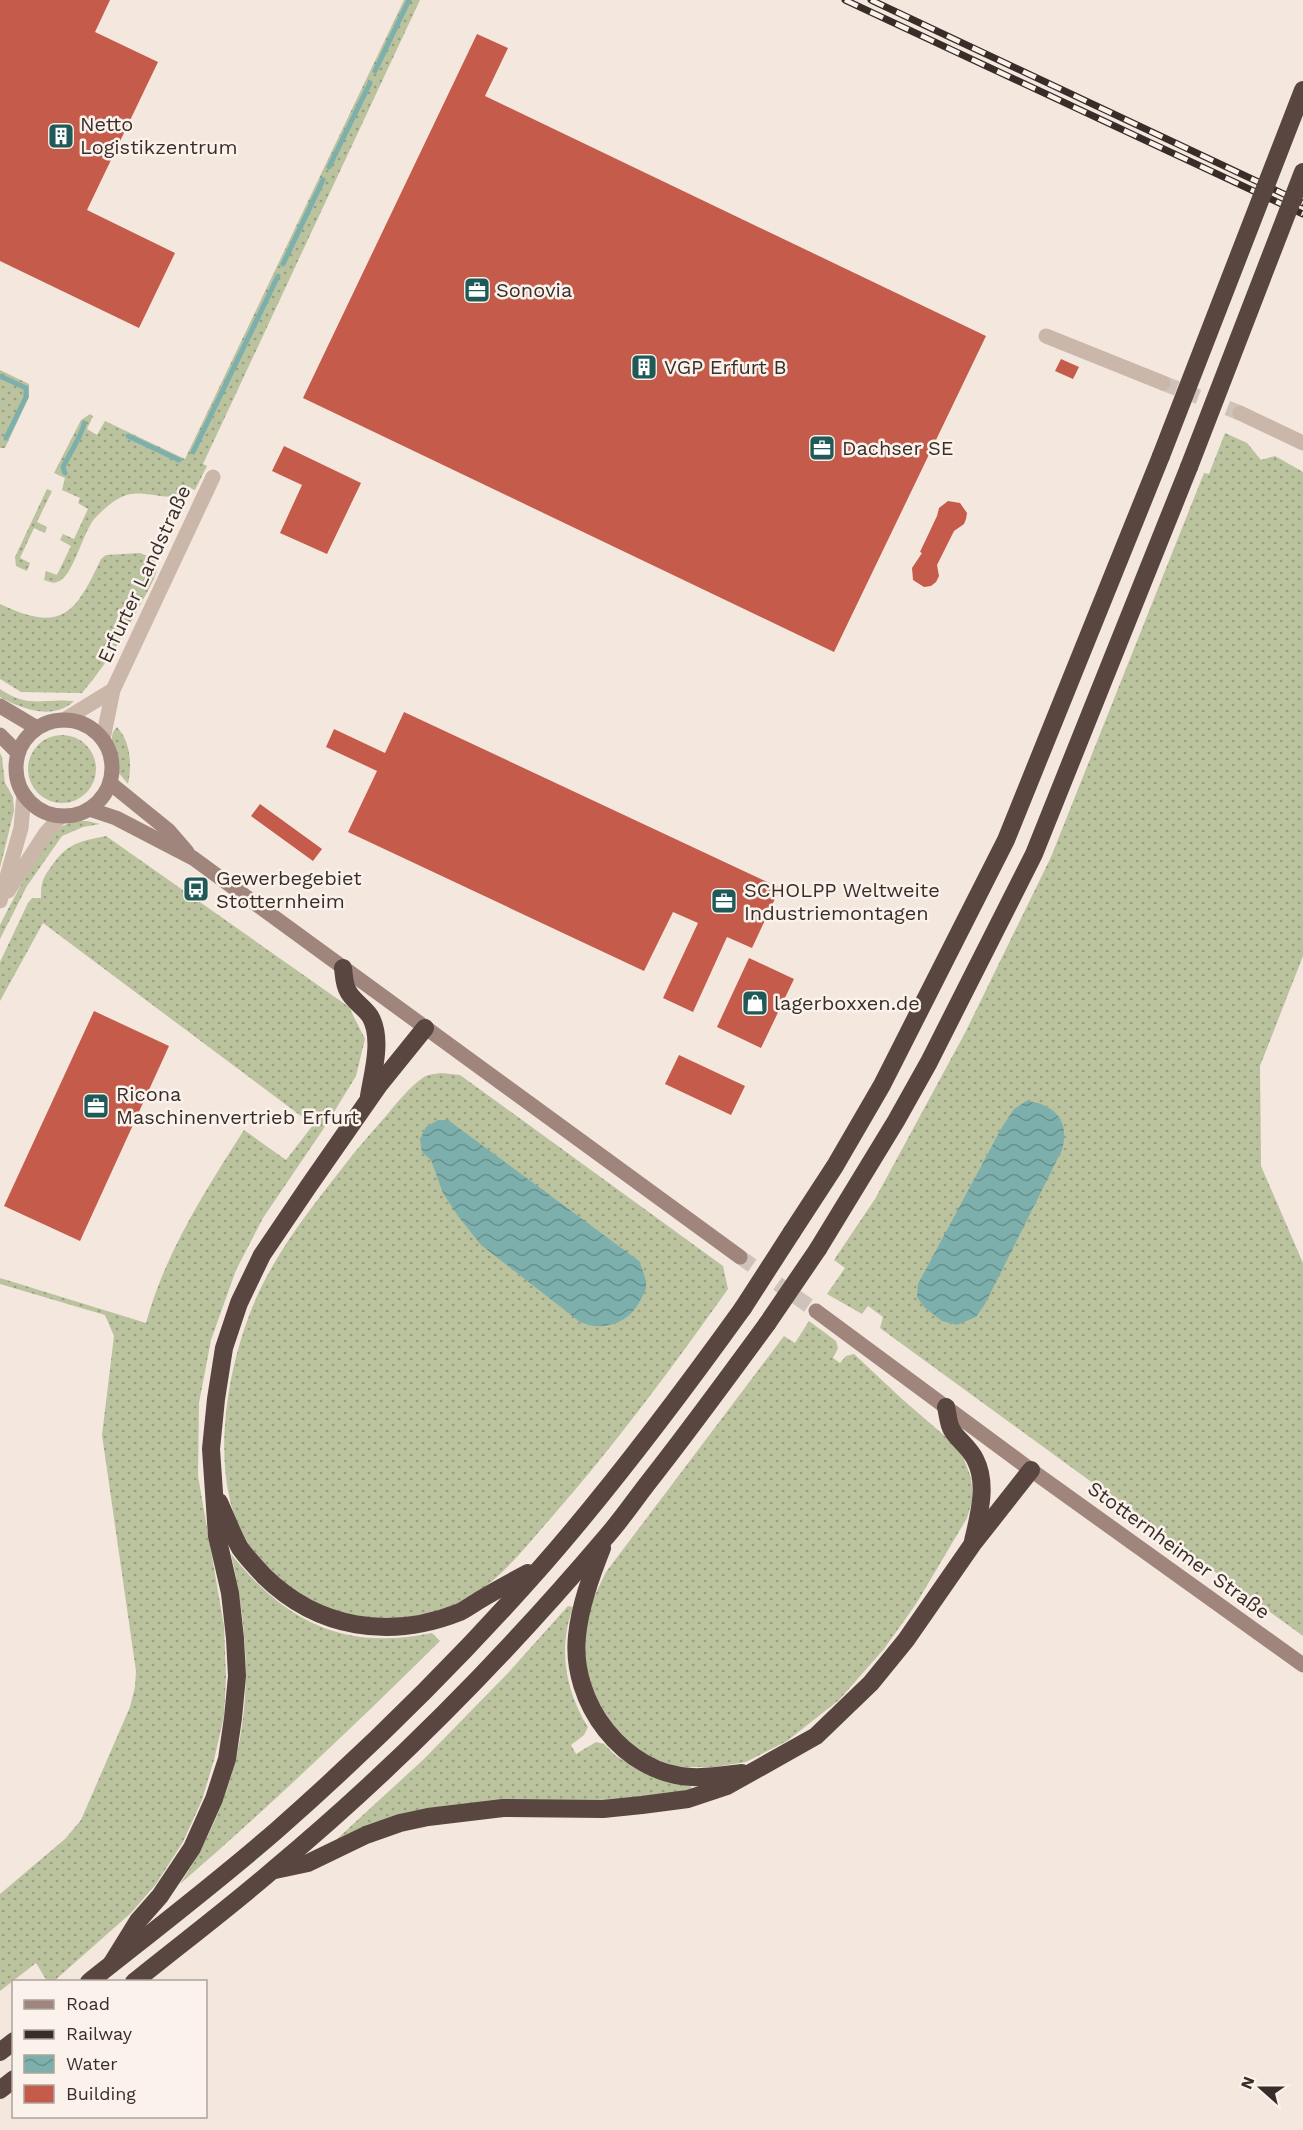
<svg xmlns="http://www.w3.org/2000/svg" width="1303" height="2130" viewBox="0 0 1303 2130" font-family="'Work Sans',sans-serif">
  <defs>
    <pattern id="grass-dots" width="8" height="8" patternUnits="userSpaceOnUse" patternTransform="scale(1.5)"><rect width="8" height="8" fill="#bac29e"/><path d="M2 2h.1M6 6h.1" fill="none" stroke="#989e81" stroke-width="1.8" stroke-linecap="round"/></pattern>
    <pattern id="water-waves" width="16" height="10" patternUnits="userSpaceOnUse" patternTransform="scale(1.5)"><rect width="16" height="10" fill="#7db0ad"/><path d="M0 5q4-4 8 0t8 0" fill="none" stroke="#67908d"/></pattern>
  </defs>
  <rect width="100%" height="100%" fill="#f3e7de"/>
  <g fill="url(#grass-dots)">
    <path d="M404 0H420L203 464 207 466 195 490 190 488C170 505 154 491 132 494 119 495 106 507 97 516 83 528 74 578 57 582 52 584 48 581 44 580L46 571 57 575 71 546 60 540 63 534 74 539 88 509 78 503 80 498 62 490 65 478 54 473 81 420 90 414 93 416 87 429 97 435 105 421 185 459Z"/>
    <path d="M0 370 29 384V397L5 448H0Z"/>
    <path d="M1225 433 1247 443 1261 460 1275 456 1303 472V956L1260 1066 1261 1166 1303 1263V1636L880 1328 883 1317 868 1306 862 1314 827 1294 845 1268 834 1260 875 1199 965 1033 1051 857 1204 473 1209 474Z"/>
    <path d="M47 489 52 491 37 522 47 527 45 533 34 528 20 558 30 563 27 571 16 566 15 557Z"/>
    <path d="M140 553 155 559 157 569 154 579C133 619 112 658 82 693L21 692 0 679V604C61 633 75 615 101 559L106 555Z"/>
    <path d="M0 689C29 709 42 698 74 701 53 721 22 709 0 697Z"/>
    <path d="M117 727C131 742 132 765 128 784L117 771 115 753 111 743 113 732Z"/>
    <circle cx="62" cy="769" r="34"/>
    <path d="M0 753 2 757 5 783 13 797 14 811 0 868Z"/>
    <path d="M87 821 100 824 83 827 62 836 27 886 0 939V925L4 917C17 893 40 846 60 828 67 822 77 821 87 821Z"/>
    <path d="M106 836 349 1007 365 1039 356 1076 326 1125 263 1218 236 1270 211 1340 199 1403 198 1476 224 1626 226 1676 224 1716 214 1760 202 1800 183 1842 156 1884 131 1913 54 1981H47L36 1963 0 1991V1894L65 1839 81 1820 130 1707 135 1687 136 1671 102 1435 114 1336 105 1315 0 1284V1278L146 1323C165 1253 205 1191 244 1130L286 1160 313 1125 43 923 0 1001V962L28 903 32 898H41C41 881 43 878 53 864 68 843 81 841 106 836Z"/>
    <path d="M441 1073 460 1075 723 1266 728 1289C672 1368 614 1446 550 1519 523 1550 495 1587 457 1604 410 1624 356 1624 311 1600 277 1583 248 1552 235 1517 210 1447 232 1340 267 1276 289 1235 318 1199 347 1162 359 1146 373 1131 386 1116 397 1103 409 1087 424 1077 429 1074 435 1074 441 1073Z"/>
    <path d="M809 1321 836 1341 838 1348 833 1358 840 1363 846 1356 854 1354 902 1399 954 1444 964 1459 971 1478 973 1498 967 1518 916 1604 884 1649 839 1700 787 1741 746 1762 715 1767H678L647 1756 620 1737 588 1685 584 1651 585 1632 592 1601 606 1572 784 1336 795 1343Z"/>
    <path d="M231 1554C286 1622 344 1651 432 1633L440 1641C356 1724 270 1806 180 1884 250 1778 259 1675 231 1554Z"/>
    <path d="M568 1606 573 1607C558 1649 565 1690 588 1727L584 1735 571 1745 576 1754 596 1742 604 1744 616 1756 644 1772 691 1786 692 1792 615 1805 484 1803 339 1840 338 1838 424 1759 508 1673Z"/>
  </g>
  <g fill="url(#water-waves)">
    <path d="M1026 1101C1055 1104 1070 1121 1062 1150L985 1304 976 1317 957 1325 942 1321 924 1307 917 1297 918 1284 1001 1129 1014 1109Z"/>
    <path d="M438 1120H448L639 1261C642 1269 647 1279 646 1288 645 1292 642 1297 640 1301 628 1324 603 1332 580 1322L481 1245 458 1216 443 1193 431 1160 422 1152 420 1139 426 1127Z"/>
  </g>
  <g fill="none" stroke-linecap="round" stroke-linejoin="round">
    <g stroke="#7db0ad" stroke-width="5">
      <path d="M375 71 409 0"/>
      <path d="M329 167 370 83"/>
      <path d="M283 264 323 180"/>
      <path d="M0 376 26 388V397L6 438"/>
      <path d="M128 436 179 460"/>
      <path d="M193 452 278 276"/>
      <path d="M65 473 63 467C68 457 84 431 84 423"/>
    </g>
  </g>
  <g fill="#c55b4a">
    <path d="M0 0H110L95 32 158 62 87 210 175 253 139 328 0 261Z"/>
    <path d="M477 34 508 48 485 96 986 336 834 652 303 398Z"/>
    <path d="M1061 359 1079 367 1073 379 1055 371Z"/>
    <path d="M284 446 361 483 327 554 280 533 302 485 272 471Z"/>
    <path d="M948 501 960 503 967 513 966 519 964 524 954 531 937 565 939 576 936 582 931 586 924 587 913 580 912 568 922 553 920 552 937 516 939 508Z"/>
    <path d="M404 712 780 888 752 948 727 937 693 1012 663 998 698 923 673 912 644 971 348 832 377 771 326 747 334 729 385 753Z"/>
    <path d="M260 804 322 849 313 861 251 816Z"/>
    <path d="M749 958 794 979 761 1048 717 1027Z"/>
    <path d="M94 1011 169 1046 80 1241 4 1206Z"/>
    <path d="M679 1055 745 1086 731 1115 665 1084Z"/>
  </g>
  <g fill="none" stroke-linecap="round" stroke-linejoin="round">
    <path stroke="#cec2ba" stroke-width="15" stroke-dasharray="15 8" stroke-linecap="butt" d="M1163 383 1240 413"/>
    <path stroke="#cec2ba" stroke-width="15" stroke-dasharray="15 8" stroke-linecap="butt" d="M740 1257 816 1311"/>
    <g stroke="#cbb6aa" stroke-width="15">
      <path d="M1046 336 1163 383"/>
      <path d="M1240 413 1303 443"/>
      <path d="M64 720 113 690"/>
      <path d="M103 739 113 690 213 477"/>
      <path d="M8 891 45 834 61 816"/>
      <path d="M0 901 21 828 24 794"/>
    </g>
    <g stroke="#9f857b" stroke-width="15">
      <path d="M0 706 37 728"/>
      <circle cx="64" cy="768" r="48"/>
      <path d="M0 735 18 753"/>
      <path d="M110 783 168 830 187 852"/>
      <path d="M89 809 116 818 193 858 740 1257"/>
      <path d="M816 1311 1031 1470 1303 1665"/>
    </g>
    <g stroke="#594641" stroke-width="18">
      <path d="M343 968C344 975 344 985 348 991 352 1000 364 1007 370 1016 383 1038 373 1072 369 1096"/>
      <path d="M792 1232 835 1166 882 1085 1006 840 1161 456"/>
      <path d="M818 1249 896 1121 929 1062 1034 854 1189 467"/>
      <path d="M946 1407C948 1414 948 1424 952 1430 956 1438 969 1447 975 1459 988 1484 979 1515 973 1541"/>
      <path d="M219 1502C226 1517 232 1534 240 1548 247 1558 256 1567 264 1576 318 1629 390 1640 460 1612 468 1608 476 1602 483 1598 498 1589 513 1581 528 1573"/>
      <path d="M602 1548C591 1576 580 1606 577 1636 570 1702 623 1774 692 1777 708 1778 726 1775 742 1773"/>
      <path d="M275 1870 308 1863 366 1835 400 1823 428 1817 503 1808 603 1809 642 1805 688 1799 727 1786 816 1736 871 1683 906 1640 972 1545 1031 1470"/>
      <path d="M112 1963 138 1921 160 1896 192 1848 214 1799 227 1759 233 1718 237 1676 235 1638 230 1593 217 1536 211 1449 216 1399 224 1348 239 1303 262 1255 308 1187 379 1085 425 1028"/>
      <path d="M89 1982C152 1932 216 1883 277 1830 370 1748 460 1659 542 1566 614 1484 679 1397 743 1308"/>
      <path d="M134 1982C181 1944 229 1908 274 1869 394 1769 505 1656 606 1537 622 1519 636 1498 651 1479 691 1428 729 1376 767 1324"/>
      <path d="M0 2052 14 2041"/>
      <path d="M0 2090 14 2079"/>
    </g>
    <defs>
      <g id="rail">
        <path d="M845 0 1303 214"/>
        <path d="M871 0 1303 203"/>
      </g>
    </defs>
    <use href="#rail" stroke="#392d2a" stroke-width="7"/>
    <use href="#rail" stroke="#faf2eb" stroke-width="4.5" stroke-dasharray="14" stroke-linecap="butt"/>
    <g stroke="#594641" stroke-width="18">
      <path d="M1161 456 1303 90"/>
      <path d="M1189 467 1303 172"/>
      <path d="M743 1308 792 1232"/>
      <path d="M767 1324 818 1249"/>
    </g>
  </g>
  <defs>
    <symbol id="building-square" viewBox="-11 -11 22 22"><rect x="-9" y="-9" width="18" height="18" rx="4" fill="#1f5a58" stroke="#faf2eb"/><path d="M-4-6H4V6H1V3H-1V6H-4ZM-2.5-4.3h1.7v1.8h-1.7ZM.8-4.3h1.7v1.8H.8ZM-2.5-1h1.7V.8h-1.7ZM.8-1h1.7V.8H.8Z" fill="#fff"/></symbol>
    <symbol id="office-square" viewBox="-11 -11 22 22"><rect x="-9" y="-9" width="18" height="18" rx="4" fill="#1f5a58" stroke="#faf2eb"/><path d="M-6-3h4V-5.5h4V-3h4V5H-6ZM-1-4.5V-3h2v-1.5ZM-6 0V1H6V0Z" fill="#fff"/></symbol>
    <symbol id="bus-square" viewBox="-11 -11 22 22"><rect x="-9" y="-9" width="18" height="18" rx="4" fill="#1f5a58" stroke="#faf2eb"/><path d="M-5-6H5V4H4V6H2V4H-2V6H-4V4H-5ZM-3.5-4V0h7V-4ZM-3.5 1.2v1.5H-2V1.2ZM2 1.2v1.5H3.5V1.2Z" fill="#fff"/></symbol>
    <symbol id="shop-square" viewBox="-11 -11 22 22"><rect x="-9" y="-9" width="18" height="18" rx="4" fill="#1f5a58" stroke="#faf2eb"/><path d="M-5-2.5h2.3a2.7 3.5 0 0 1 5.4 0H5L5.5 6h-11ZM-1.5-2.5h3a1.5 2.3 0 0 0-3 0Z" fill="#fff"/></symbol>
  </defs>
  <g fill-rule="evenodd">
    <use href="#building-square" x="46" y="121" width="30" height="30"/>
    <use href="#office-square" x="462" y="275" width="30" height="30"/>
    <use href="#building-square" x="629" y="352" width="30" height="30"/>
    <use href="#office-square" x="807" y="433" width="30" height="30"/>
    <use href="#bus-square" x="181" y="874" width="30" height="30"/>
    <use href="#office-square" x="709" y="886" width="30" height="30"/>
    <use href="#shop-square" x="740" y="988" width="30" height="30"/>
    <use href="#office-square" x="81" y="1091" width="30" height="30"/>
  </g>
  <g text-anchor="middle" dominant-baseline="central" stroke-width="5" stroke-linejoin="round" paint-order="stroke">
    <g font-size="20" fill="#392d2a" stroke="#faf2eb" text-anchor="start">
      <text x="80" y="124">Netto<tspan x="80" dy="23">Logistikzentrum</tspan></text>
      <text x="496" y="290">Sonovia</text>
      <text x="664" y="367">VGP Erfurt B</text>
      <text x="842" y="448">Dachser SE</text>
      <text x="216" y="878">Gewerbegebiet<tspan x="216" dy="23">Stotternheim</tspan></text>
      <text x="744" y="890">SCHOLPP Weltweite<tspan x="744" dy="23">Industriemontagen</tspan></text>
      <text x="774" y="1003">lagerboxxen.de</text>
      <text x="116" y="1094">Ricona<tspan x="116" dy="23">Maschinenvertrieb Erfurt</tspan></text>
    </g>
    <g font-size="20" fill="#392d2a" stroke="#faf2eb">
      <text transform="translate(144 574) rotate(-65)">Erfurter Landstraße</text>
      <text transform="translate(1179 1550) rotate(36)">Stotternheimer Straße</text>
    </g>
  </g>
  <rect x="12" y="1980" width="195" height="138" fill="#faf2eb" stroke="#ada39e" stroke-width="1.5"/>
  <rect x="24" y="2000" width="30" height="9" fill="#9f857b" stroke="#ada39e" stroke-width="1.5"/>
  <text x="66" y="2010" font-size="18" fill="#392d2a">Road</text>
  <rect x="24" y="2030" width="30" height="9" fill="#392d2a" stroke="#ada39e" stroke-width="1.5"/>
  <text x="66" y="2040" font-size="18" fill="#392d2a">Railway</text>
  <rect x="24" y="2055" width="30" height="18" fill="url(#water-waves)" stroke="#ada39e" stroke-width="1.5"/>
  <text x="66" y="2070" font-size="18" fill="#392d2a">Water</text>
  <rect x="24" y="2085" width="30" height="18" fill="#c55b4a" stroke="#ada39e" stroke-width="1.5"/>
  <text x="66" y="2100" font-size="18" fill="#392d2a">Building</text>
  <g transform="translate(1261 2088) rotate(291)" stroke="#faf2eb" stroke-width="4.5" paint-order="stroke">
  <path d="M0-4.5L10 22L0 15L-10 22Z" fill="#392d2a"/>
  <text y="-9" font-size="16" font-weight="bold" text-anchor="middle" fill="#392d2a">N</text>
  </g>
</svg>
